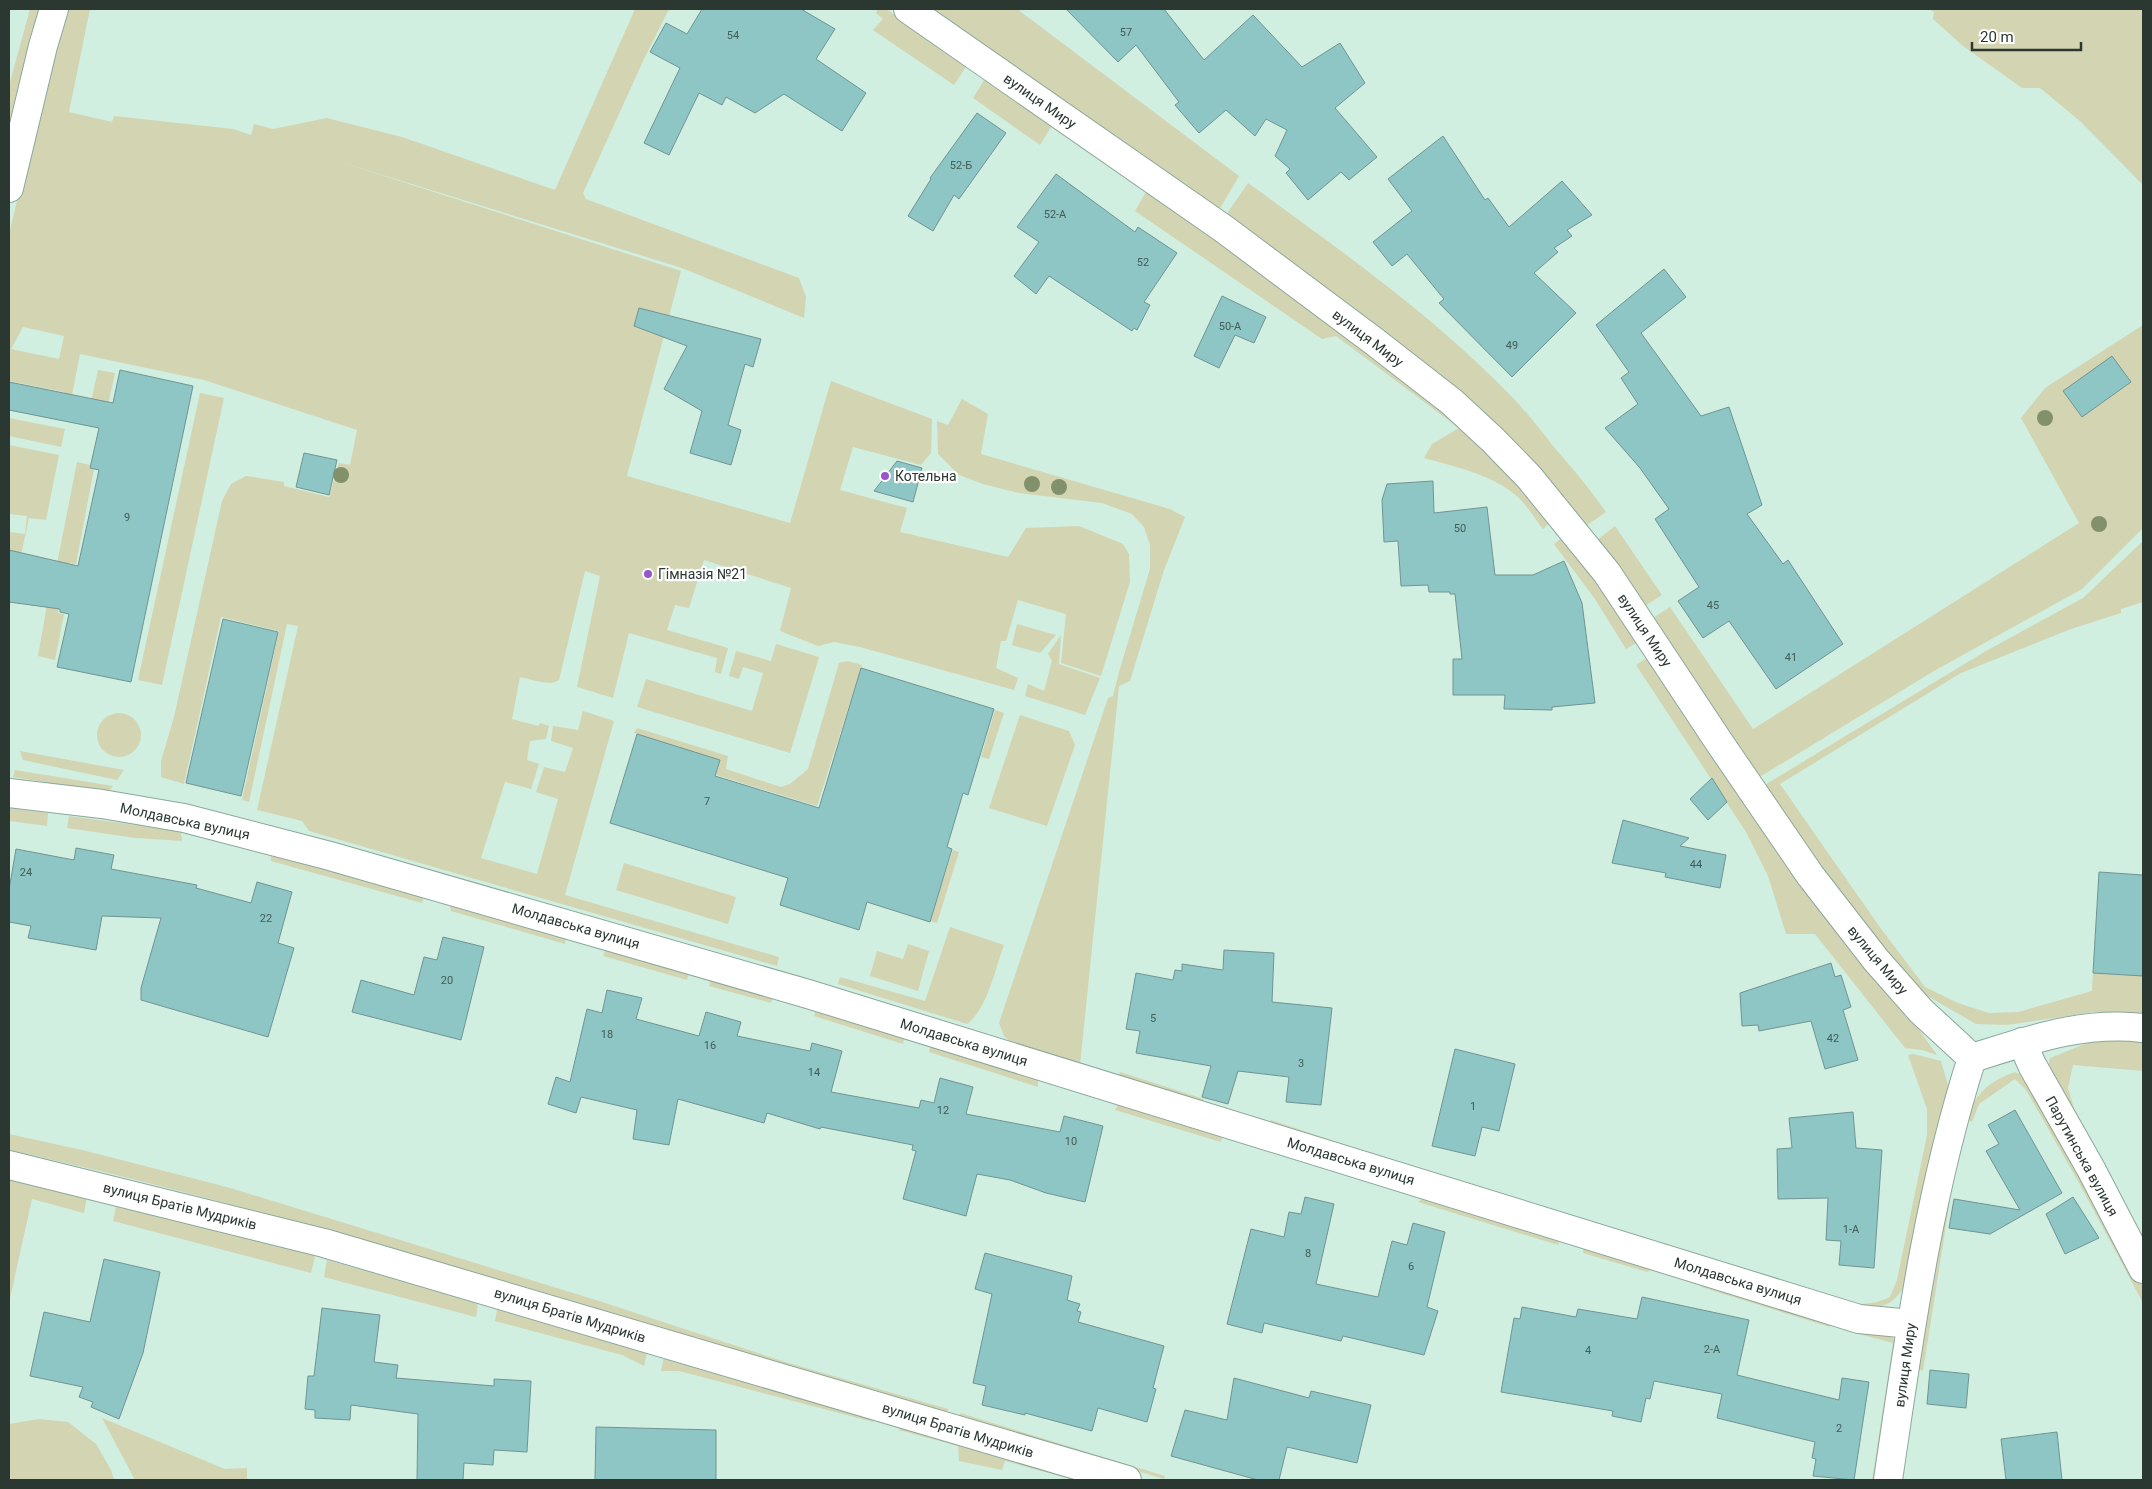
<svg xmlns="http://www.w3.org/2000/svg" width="2152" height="1489" viewBox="0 0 2152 1489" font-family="Roboto,sans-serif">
  <rect width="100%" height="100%" fill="#d0efe0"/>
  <g fill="#d3d4b2" fill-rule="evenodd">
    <path d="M30 9H43L9 143V86Z"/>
    <path d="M66 9H90L69 112 112 122 114 116 233 129 251 135 254 124 273 129 327 118 402 137 555 190 635 9H669L644 59 583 193 586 199 799 278 806 297 804 318 682 268 334 160 681 271 627 476 790 523 831 381 932 419 931 453 921 465 853 447 840 490 907 508 900 532 1008 557 1026 528 1079 526 1123 544 1129 554 1130 582 1101 676 1061 663 1066 614 1018 600 1006 641H1001L996 668 1018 678 1014 690 860 647 834 642 818 646 780 631 791 588 704 560 689 608 675 605 667 630 728 648 721 674 715 672 717 658 629 633 613 698 577 687 600 576 585 571 559 680C549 687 532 679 520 677L512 719 538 726 540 723 549 726 546 739 530 741 527 760 539 764 531 789 505 782 481 858 537 874 558 799 536 792 544 767 565 772 573 748 551 741 553 726 578 730 583 711 614 721 565 895 779 957 777 966 309 831 302 821 257 810 298 626 287 624 249 802 242 800 279 631 221 617 184 784 161 777V761L174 717 222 501 231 484 246 476 284 482V486L329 497 339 463 350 465 357 430 204 380 80 354 67 420 59 418 64 392 9 381V234L40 105ZM23 327 64 336 59 359 11 349Z"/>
    <path d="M878 9H886L967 65 954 85 873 30 883 19 876 13Z"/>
    <path d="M929 9H1017L1239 176 1219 210Z"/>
    <path d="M1929 9H2143V185L2080 121 2040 88H2022L1963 46 1933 19 1934 12Z"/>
    <path d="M986 77 1053 124 1040 145 973 98Z"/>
    <path d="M1248 183C1338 248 1439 320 1515 400 1529 415 1541 431 1554 447 1572 468 1590 489 1606 512L1586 526 1533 461 1490 419 1226 215Z"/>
    <path d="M1147 190 1346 335 1452 418 1483 445 1551 522 1543 529C1535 519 1528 507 1519 498 1494 475 1456 467 1424 458L1432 444 1459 428 1336 336 1322 339 1135 211Z"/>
    <path d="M2143 325V528L2082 589 1934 671 1758 778 1653 618 1670 607 1753 729 2079 523 2021 418 2045 388Z"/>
    <path d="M98 370 115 373 105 419 87 420Z"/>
    <path d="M200 393 224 398 162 685 138 680Z"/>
    <path d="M962 399 988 414 981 454 1170 509 1185 517 1164 570 1130 681 1119 686 1080 1065 1013 1044 1004 1036 999 1023 1108 698 1113 696 1119 672 1150 569V545L1144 527 1132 514 1102 503 1019 493 983 484 959 475 938 454 937 421 948 425Z"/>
    <path d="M9 418 65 429 61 447 9 436Z"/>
    <path d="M9 445 59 455 46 520 29 518 9 611 13 582H9V532L25 534 27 516 9 514Z"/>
    <path d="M77 462 90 465 89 468 94 469 76 564 69 563V567L57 564Z"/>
    <path d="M1615 526 1662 595 1645 606 1597 540Z"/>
    <path d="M1563 537 1605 589 1638 642 1626 649 1595 599 1554 544Z"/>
    <path d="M2143 541V602L2121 609V613L2071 629 1961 673 1780 784 1879 926 1925 987 1958 1003 1989 1013 2018 1012 2092 991 2093 973 2143 976V1015L2094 1012 2007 1025 1976 1024 1917 990 1867 928 1763 786 1986 651 2083 598Z"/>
    <path d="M47 605 59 608 58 613 64 614 55 660 38 656Z"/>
    <path d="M1017 624 1056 635 1040 653 1012 645Z"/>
    <path d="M1061 635 1059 664 1100 678 1085 715 1025 696 1028 684 1044 691 1052 661 1048 654Z"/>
    <path d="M776 644 819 657 790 753 637 707 646 679 752 711 763 673 743 667 739 679 729 676 736 651 771 661Z"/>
    <path d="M1648 657 1908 1014 1937 1055 1922 1050 1905 1048 1815 934H1786L1768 876 1746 832 1636 665Z"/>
    <path d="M848 661 862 665 817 806 716 775 720 760 634 733 637 728 728 756 726 769 781 787 790 784 808 769 839 663Z"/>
    <path d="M995 710 1004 713 989 759 981 757Z"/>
    <circle cx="119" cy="735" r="22"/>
    <path d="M1020 715 1069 731 1075 745 1047 826 989 808Z"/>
    <path d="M20 751 124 770 117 780 23 760Z"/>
    <path d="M15 770 113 786 108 792 13 777Z"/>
    <path d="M9 808 48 813 47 826 9 821Z"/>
    <path d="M69 816 181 831 182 841 136 838 67 828Z"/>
    <path d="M953 850 959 852 937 923 930 921Z"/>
    <path d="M270 852 424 896 422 903 271 861Z"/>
    <path d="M624 863 736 897 728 924 616 890Z"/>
    <path d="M450 904 567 937 565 944 451 911Z"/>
    <path d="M950 927 1004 945C995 969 988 1008 967 1024L838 984 840 977 925 1001Z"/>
    <path d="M908 944 929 951 918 991 870 976 877 951 903 959Z"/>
    <path d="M606 948 689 972 687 980 603 956Z"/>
    <path d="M711 978 773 996 771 1003 709 986Z"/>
    <path d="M816 1009 905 1036 903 1044 814 1016Z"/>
    <path d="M2102 1037 2143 1040V1071L2073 1065 2068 1088 2074 1108 2143 1237V1250L2048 1068 2050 1058Z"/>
    <path d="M931 1044 1038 1077V1087L929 1052Z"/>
    <path d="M1913 1054 1941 1061 1948 1085 1945 1106 1908 1278C1889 1323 1858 1305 1822 1295 1849 1301 1863 1310 1890 1297L1897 1280 1927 1135V1109L1908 1055Z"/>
    <path d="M1120 1072 1204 1099 1202 1104 1118 1077Z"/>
    <path d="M2015 1072 2028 1078 2143 1287V1303L2079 1183 2026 1090 2015 1079 1979 1104 1972 1122 1965 1118C1977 1093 1989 1081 2015 1072Z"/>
    <path d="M1119 1103 1223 1135 1221 1142 1115 1110Z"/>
    <path d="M1271 1120 1334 1141 1799 1287 1269 1125Z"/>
    <path d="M9 1134 82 1150 227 1187 596 1300 785 1362 948 1409 947 1414C756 1356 566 1298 374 1244 253 1210 132 1177 9 1150Z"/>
    <path d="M1962 1143 1952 1187 1923 1371 1916 1368 1956 1144Z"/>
    <path d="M9 1177 87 1196 84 1213 32 1199 9 1303Z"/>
    <path d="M1424 1198 1561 1238 1558 1245 1418 1202Z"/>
    <path d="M117 1203 315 1256 311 1273 113 1221Z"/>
    <path d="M1584 1245 1657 1266 1647 1272 1583 1253Z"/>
    <path d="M327 1260 478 1303 476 1317 324 1277Z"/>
    <path d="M1703 1281 1831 1323 1830 1327 1701 1287Z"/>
    <path d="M497 1309 647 1352 644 1366 622 1355 495 1321Z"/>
    <path d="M1845 1326 1886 1334 1899 1342 1879 1480H1872L1893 1343 1843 1330Z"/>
    <path d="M664 1357 874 1417 873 1422 679 1371H661Z"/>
    <path d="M960 1413 1165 1476 1164 1479 959 1417Z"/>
    <path d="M102 1418 225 1469 247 1468V1480H135Z"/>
    <path d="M39 1419 68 1422 96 1444 111 1470 114 1480H9V1424Z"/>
    <path d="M900 1424 1096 1480H1074L1005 1461 1002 1470 959 1461 958 1446 899 1430Z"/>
  </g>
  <g fill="#8dc6c5" stroke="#719493">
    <path d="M702 9H801L835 29 816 59 866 93 842 131 784 94 755 113 726 97 722 105 699 93 669 155 644 143 680 68 650 52 666 23 687 34Z"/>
    <path d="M1066 9H1164L1204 60 1253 15 1302 67 1340 43 1365 83 1335 108 1377 157 1349 180 1341 172 1308 200 1286 173 1290 169 1275 156 1287 130 1266 119 1255 136 1226 110 1199 133 1175 105 1179 102 1136 45 1118 62Z"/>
    <path d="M977 113 1006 133 959 199 954 195 933 231 908 216 931 179 930 178Z"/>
    <path d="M1443 136 1485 200 1488 198 1509 227 1562 181 1592 215 1567 230 1572 236 1554 248 1558 252 1534 273 1576 313 1512 377 1439 303 1444 299 1407 254 1392 266 1373 242 1412 211 1388 179Z"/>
    <path d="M1056 174 1135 232 1138 227 1177 253 1144 302 1150 305 1137 330 1134 328 1132 331 1049 276 1036 294 1014 276 1039 242 1017 227Z"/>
    <path d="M1664 269 1686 297 1641 333 1701 416 1729 407 1762 505 1747 514 1783 564 1788 560 1843 644 1776 689 1729 621 1703 638 1678 601 1699 587 1655 519 1669 509 1640 468 1605 428 1638 404 1621 378 1629 372 1596 325Z"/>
    <path d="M1222 296 1266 317 1254 343 1235 335 1219 368 1194 356Z"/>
    <path d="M639 308 761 339 753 367 745 364 728 425 741 430 731 465 690 453 702 411 664 389 687 346 634 326Z"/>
    <path d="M2112 356 2131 382 2082 417 2063 391Z"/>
    <path d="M120 370 193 386 131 682 57 667 69 614 60 612V609L9 602V550L78 566 99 470 90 468 99 428 9 410V382L113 403Z"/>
    <path d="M304 453 337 460 329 495 296 487Z"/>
    <path d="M897 461 922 468 913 502 874 491Z"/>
    <path d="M1433 481 1434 513 1487 507 1495 575H1533L1564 561 1582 603 1595 703 1552 707V710L1504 709 1505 695H1453V659H1462L1455 594H1450V592H1429L1428 585 1401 586 1398 541 1384 542 1382 500 1387 484Z"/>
    <path d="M223 619 278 632 241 796 186 783Z"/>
    <path d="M861 668 994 709 968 795 963 793 947 847 952 849 930 922 867 902 859 930 780 905 788 878 610 823 637 734 720 760 715 776 819 808Z"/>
    <path d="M1712 778 1727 802 1708 820 1690 799Z"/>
    <path d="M1623 820 1689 838 1680 846 1726 855 1720 888 1665 877 1666 873 1612 863Z"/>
    <path d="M76 848 114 855 111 869 197 885 196 888 251 903 257 882 292 892 278 943 294 948 268 1037 141 1000V988L161 918 102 916 96 950 28 938 31 926 9 922V890L16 849 74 860Z"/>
    <path d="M2099 872 2143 875V976L2093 973Z"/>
    <path d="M443 937 484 947 461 1040 352 1012 361 980 414 995 424 957 437 960Z"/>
    <path d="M1224 950 1274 953 1272 1002 1332 1008 1321 1105 1286 1102 1289 1077 1238 1071 1228 1104 1202 1097 1211 1066 1136 1053 1140 1031 1126 1029 1136 973 1173 980 1175 970 1182 971V964L1223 970Z"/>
    <path d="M1831 963 1835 977 1841 975 1851 1007 1843 1010 1858 1060 1825 1069 1811 1021 1759 1031 1758 1025 1742 1026 1740 993Z"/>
    <path d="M607 990 642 998 636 1019 699 1036 706 1012 741 1022 737 1036 810 1051 812 1043 842 1051 831 1092 919 1108 921 1100 934 1103 940 1078 973 1087 966 1114 1060 1132 1064 1116 1103 1126 1085 1202 1046 1193 1010 1180 977 1174 966 1216 903 1199 916 1151 912 1150 913 1145 821 1127 820 1129 767 1113 764 1123 678 1099 669 1145 633 1139 637 1110 581 1097 576 1113 548 1104 556 1077 570 1082 587 1009 602 1013Z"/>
    <path d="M1455 1049 1515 1064 1499 1131 1482 1127 1475 1156 1432 1146Z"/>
    <path d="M2015 1110 2062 1193 1990 1234 1949 1228 1954 1199 2020 1210 1986 1151 1999 1144 1988 1125Z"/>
    <path d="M1853 1112 1856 1148 1882 1150 1874 1268 1839 1265 1841 1241 1826 1240 1828 1198 1778 1199 1777 1149 1792 1148 1789 1118Z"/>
    <path d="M1305 1197 1334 1204 1316 1284 1378 1297 1392 1241 1407 1245 1413 1223 1445 1232 1427 1307 1438 1311 1424 1355 1343 1336 1341 1341 1264 1323 1262 1333 1227 1324 1251 1229 1284 1237 1289 1212 1301 1214Z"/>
    <path d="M2073 1197 2099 1238 2065 1254 2046 1214Z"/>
    <path d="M985 1253 1072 1276 1067 1300 1080 1304 1077 1311 1081 1312 1078 1322 1164 1346 1153 1388 1156 1389 1147 1422 1098 1408 1092 1431 1025 1413V1415L982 1405 986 1386 973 1383 992 1294 975 1289Z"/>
    <path d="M104 1259 160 1272 143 1353 119 1419 91 1407 93 1402 79 1397 83 1387 30 1376 44 1312 90 1322Z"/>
    <path d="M1642 1297 1749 1320 1737 1375 1839 1400 1842 1378 1869 1382 1854 1480 1813 1476 1816 1459 1812 1458 1815 1442 1717 1418 1722 1394 1654 1381 1650 1399 1646 1398 1641 1422 1612 1416 1613 1411 1501 1392 1514 1318 1520 1319 1522 1307 1576 1317 1578 1309 1637 1319Z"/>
    <path d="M322 1308 380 1315 374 1362 398 1365 396 1378 494 1386V1379L531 1381 527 1452 494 1450 493 1465 464 1463 463 1480H417L418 1414 351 1405 350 1420 315 1418V1410L305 1409 308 1376H314Z"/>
    <path d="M1930 1370 1969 1374 1966 1408 1927 1404Z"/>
    <path d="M1234 1378 1309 1398 1311 1391 1371 1405 1357 1463 1287 1447 1279 1480H1258L1171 1456 1185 1410 1227 1420Z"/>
    <path d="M596 1427 716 1430V1480H595Z"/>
    <path d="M2057 1432 2062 1480H2006L2001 1439Z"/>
  </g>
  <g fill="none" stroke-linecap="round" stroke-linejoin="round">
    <defs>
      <g id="minor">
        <path d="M908 9 1224 229 1375 342 1452 402 1493 440 1529 477 1607 573 1719 742 1810 875 1876 960 1921 1011 1972 1058C1928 1195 1909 1338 1888 1480"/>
        <path d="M9 188 43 46 54 9"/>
        <path d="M9 793 102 804 184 818 330 856 808 994 1859 1319 1911 1324"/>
        <path d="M2022 1042 2032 1065 2091 1169 2143 1269"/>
        <path d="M1972 1058C2030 1040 2082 1021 2143 1028"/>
        <path d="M9 1165 324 1243 1127 1480"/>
      </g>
    </defs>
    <use href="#minor" stroke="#8ba89b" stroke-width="30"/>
    <use href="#minor" stroke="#fff" stroke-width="28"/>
  </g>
  <g fill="#83906c">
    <circle cx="2045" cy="418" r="8"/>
    <circle cx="341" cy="475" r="8"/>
    <circle cx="1032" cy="484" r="8"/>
    <circle cx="1059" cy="487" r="8"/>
    <circle cx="2099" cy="524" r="8"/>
  </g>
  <g fill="#9954c9" stroke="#fff" stroke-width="2">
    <circle cx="885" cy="476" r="5"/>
    <circle cx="648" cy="574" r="5"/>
  </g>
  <g text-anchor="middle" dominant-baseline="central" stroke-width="4.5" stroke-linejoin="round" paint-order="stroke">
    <g font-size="11" fill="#445b56">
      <text x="1126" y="32">57</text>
      <text x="733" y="35">54</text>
      <text x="961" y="165">52-Б</text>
      <text x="1055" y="214">52-А</text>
      <text x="1143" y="262">52</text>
      <text x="1230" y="326">50-А</text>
      <text x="1512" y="345">49</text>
      <text x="127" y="517">9</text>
      <text x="1460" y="528">50</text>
      <text x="1713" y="605">45</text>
      <text x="1791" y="657">41</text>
      <text x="707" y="801">7</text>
      <text x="1696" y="864">44</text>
      <text x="26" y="872">24</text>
      <text x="266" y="918">22</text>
      <text x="447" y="980">20</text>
      <text x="1153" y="1018">5</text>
      <text x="607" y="1034">18</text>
      <text x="1833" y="1038">42</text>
      <text x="710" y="1045">16</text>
      <text x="1301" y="1063">3</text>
      <text x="814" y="1072">14</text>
      <text x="1473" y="1106">1</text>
      <text x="943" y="1110">12</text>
      <text x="1071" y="1141">10</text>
      <text x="1851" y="1229">1-А</text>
      <text x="1308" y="1253">8</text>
      <text x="1411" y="1266">6</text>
      <text x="1712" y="1349">2-А</text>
      <text x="1588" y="1350">4</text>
      <text x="1839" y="1428">2</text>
    </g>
    <g font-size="14" fill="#2b3731" stroke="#fff">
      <text transform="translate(1040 101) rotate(35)">вулиця Миру</text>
      <text transform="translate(1368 338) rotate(37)">вулиця Миру</text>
      <text transform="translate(1645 630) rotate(56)">вулиця Миру</text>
      <text transform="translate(185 821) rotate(12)">Молдавська вулиця</text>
      <text transform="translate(576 926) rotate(16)">Молдавська вулиця</text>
      <text transform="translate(1878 960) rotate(50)">вулиця Миру</text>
      <text transform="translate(964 1042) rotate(17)">Молдавська вулиця</text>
      <text transform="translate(2082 1156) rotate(61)">Парутинська вулиця</text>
      <text transform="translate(1351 1161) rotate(17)">Молдавська вулиця</text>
      <text transform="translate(180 1206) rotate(14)">вулиця Братів Мудриків</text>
      <text transform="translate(1738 1281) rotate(17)">Молдавська вулиця</text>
      <text transform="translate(570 1315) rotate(17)">вулиця Братів Мудриків</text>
      <text transform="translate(1905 1365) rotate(-82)">вулиця Миру</text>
      <text transform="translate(958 1430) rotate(17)">вулиця Братів Мудриків</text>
    </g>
    <g font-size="14" fill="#2b3731" stroke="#fff" text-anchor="start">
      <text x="895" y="476">Котельна</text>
      <text x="658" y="574">Гімназія №21</text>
    </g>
  </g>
  <rect width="2152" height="1489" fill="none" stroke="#2b3731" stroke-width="20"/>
  <path d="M1972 42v8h109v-8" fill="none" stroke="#2b3731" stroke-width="2.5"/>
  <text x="1980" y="42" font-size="15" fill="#2b3731" stroke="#ffffff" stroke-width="4" paint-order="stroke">20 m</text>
</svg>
